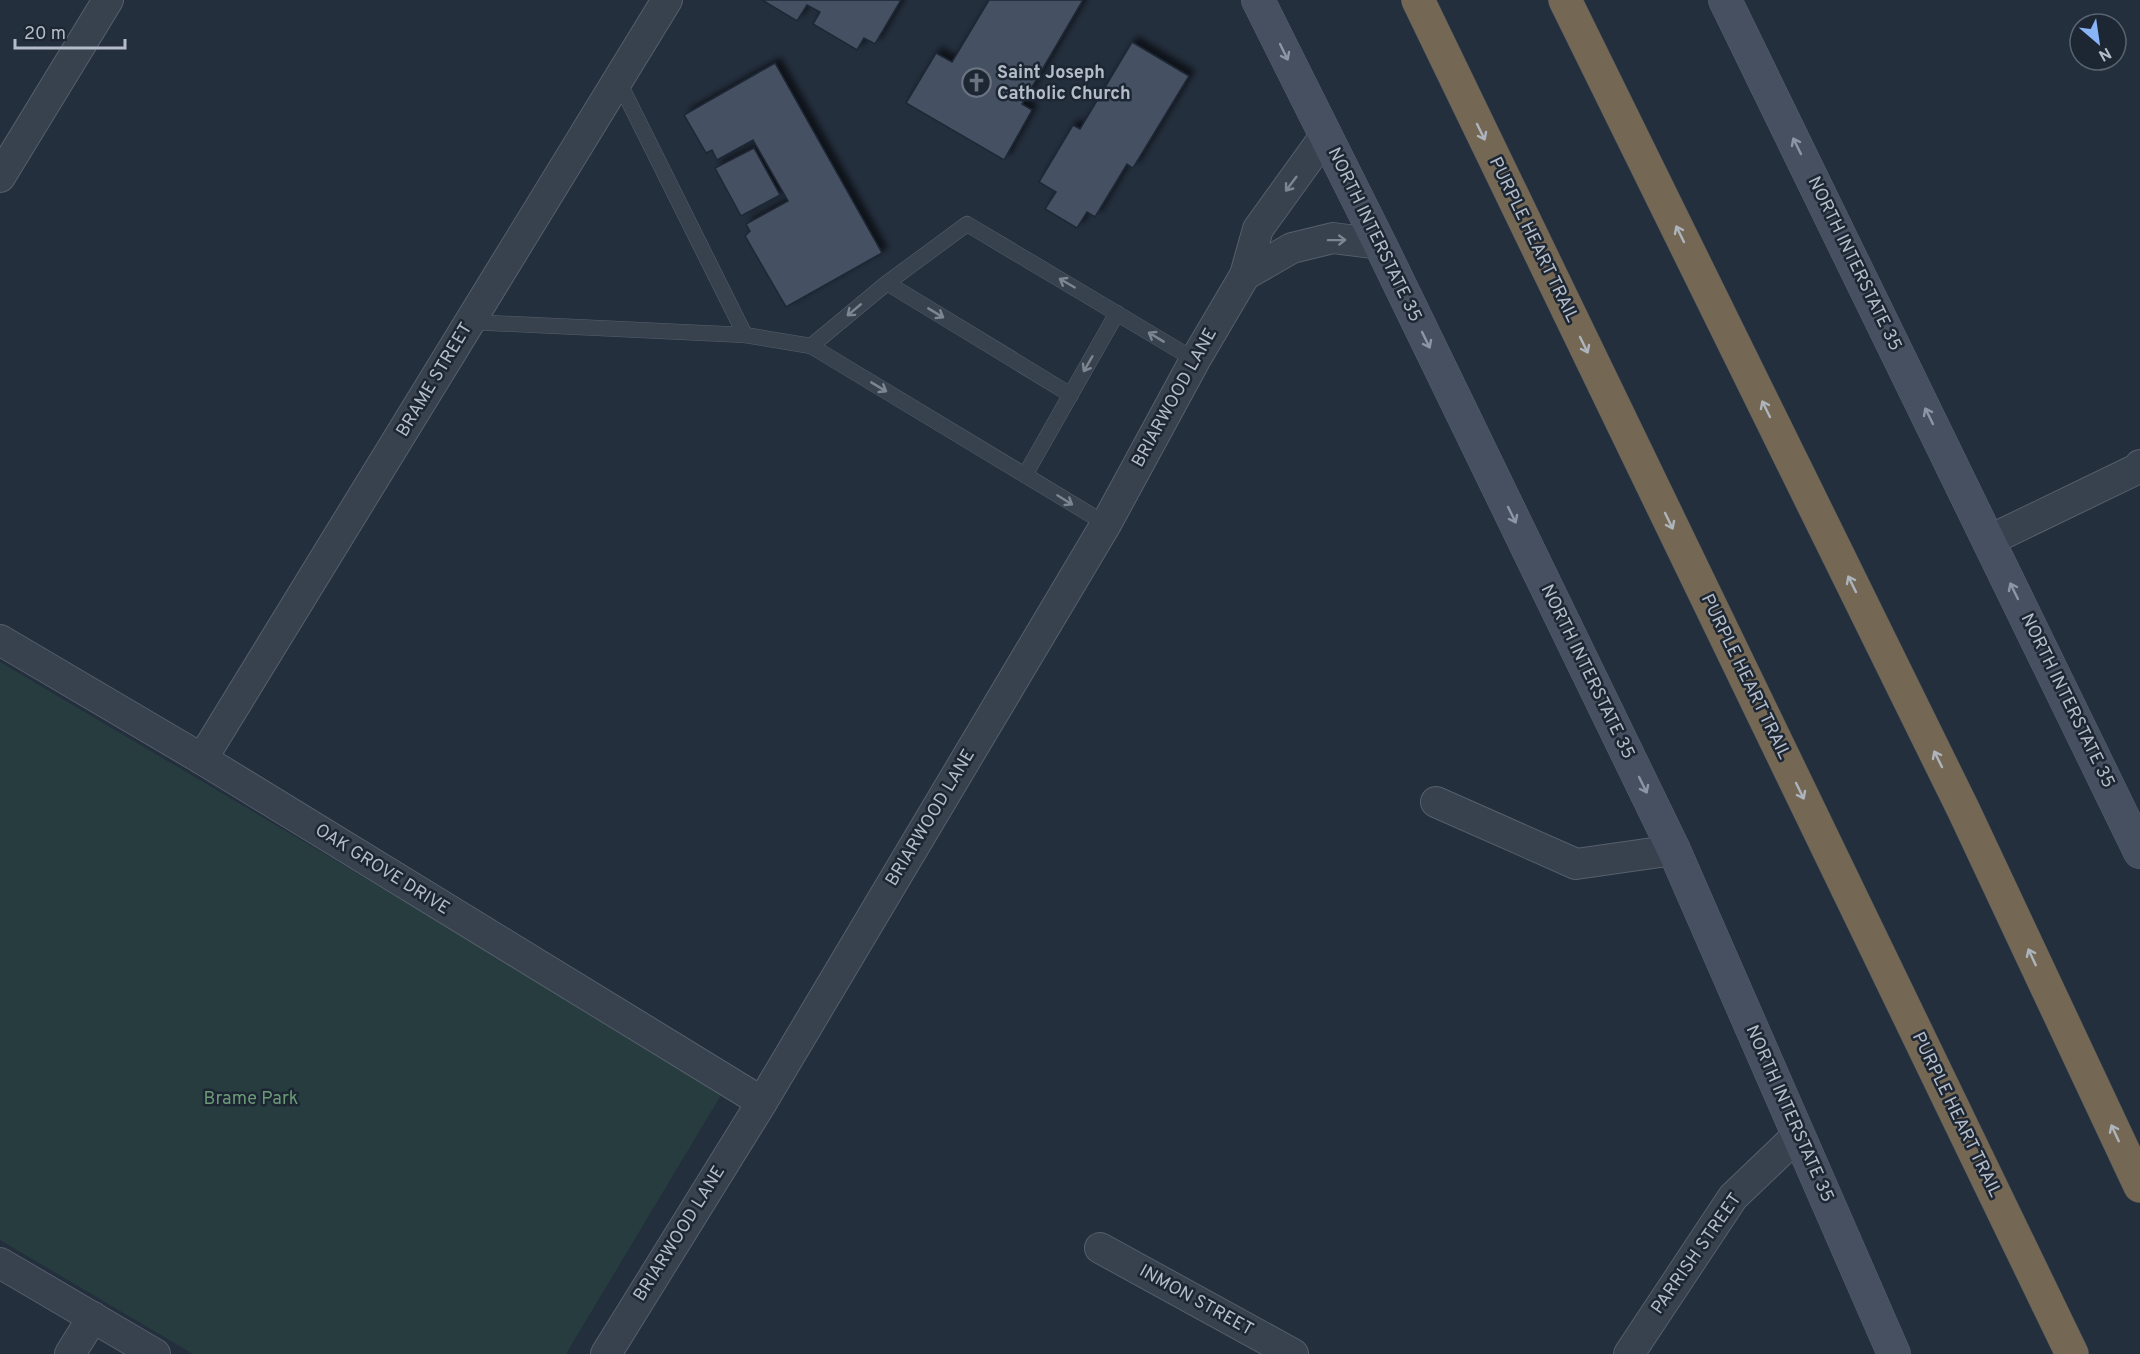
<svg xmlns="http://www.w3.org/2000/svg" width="2140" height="1354" viewBox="0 0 2140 1354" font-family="Overpass,sans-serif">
  <defs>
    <filter id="shadow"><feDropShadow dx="5.5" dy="-5.5" stdDeviation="3" flood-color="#0009"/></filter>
  </defs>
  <rect width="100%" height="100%" fill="#242f3e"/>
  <path fill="#263c3f" d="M0 662 724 1090 566 1354H193L0 1240Z"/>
  <g fill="#455162" stroke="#1f2835" stroke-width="1.5" filter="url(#shadow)">
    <path d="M762 0H901L875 44 864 38 857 50 813 24 820 12 807 5 797 21Z"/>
    <path d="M989 0H1083L1022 104 1032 110 1004 160 906 103 936 53 952 62Z"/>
    <path d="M1132 42 1189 76 1133 168 1127 164 1095 217 1087 212 1077 228 1045 209 1056 192 1039 182 1073 125 1080 129Z"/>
    <path d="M775 63 882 253 786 307 745 236 750 231 746 224 788 201 753 140 717 160 712 150 706 153 684 115Z"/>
    <path d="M754 148 780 195 741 216 715 168Z"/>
  </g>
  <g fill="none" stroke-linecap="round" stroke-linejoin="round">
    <defs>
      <g id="lane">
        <path d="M618 80 745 335"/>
        <path d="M887 283 1071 395"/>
        <path d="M470 322 745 335 811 346 1106 524"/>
        <path d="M811 346 887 283 967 224 1195 360"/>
        <path d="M1025 475 1117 313"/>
      </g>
      <g id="street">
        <path d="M0 177 108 0"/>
        <path d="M1245 275 1292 248 1333 238 1380 244"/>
        <path d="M1990 540 2137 469 2140 465"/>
        <path d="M0 640 202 759 762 1102"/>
        <path d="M202 759 667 0"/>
        <path d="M1436 802 1576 864 1674 850"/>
        <path d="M1100 1248 1293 1354"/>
        <path d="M0 1263 155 1354"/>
        <path d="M70 1354 93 1317"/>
        <path d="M606 1354 762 1102 1106 524 1195 360 1245 275 1258 229 1325 136"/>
        <path d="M1629 1354 1733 1197 1798 1135"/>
      </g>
      <g id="secondary">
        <path d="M1258 0 1380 244 1674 850 1894 1354"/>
        <path d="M1725 0 2140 852"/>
      </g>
      <g id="highway">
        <path d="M1418 0 2072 1354"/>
        <path d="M1565 0 1964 811 2140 1186"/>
      </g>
    </defs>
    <use href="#lane" stroke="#565f6c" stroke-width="16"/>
    <use href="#street" stroke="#565f6c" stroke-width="32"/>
    <use href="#secondary" stroke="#565f6c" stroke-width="34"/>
    <use href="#highway" stroke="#434c59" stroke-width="34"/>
    <use href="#lane" stroke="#38414e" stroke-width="15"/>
    <use href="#street" stroke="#38414e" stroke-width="30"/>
    <use href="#secondary" stroke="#465061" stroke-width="33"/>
    <use href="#highway" stroke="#746855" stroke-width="33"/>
  </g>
  <defs><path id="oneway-shaft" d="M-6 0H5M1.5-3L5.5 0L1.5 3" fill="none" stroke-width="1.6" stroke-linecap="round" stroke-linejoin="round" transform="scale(1.5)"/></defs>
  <g stroke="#8e96a5">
    <use href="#oneway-shaft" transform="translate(1284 52) rotate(64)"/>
    <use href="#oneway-shaft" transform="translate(1797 146) rotate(-116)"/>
    <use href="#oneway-shaft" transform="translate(1426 340) rotate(64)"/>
    <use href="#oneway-shaft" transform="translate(1929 416) rotate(-116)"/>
    <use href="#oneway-shaft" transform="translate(1512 515) rotate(64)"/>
    <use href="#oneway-shaft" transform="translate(2014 591) rotate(-116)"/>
    <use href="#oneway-shaft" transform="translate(1643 785) rotate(64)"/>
  </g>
  <g stroke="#aeb4bd">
    <use href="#oneway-shaft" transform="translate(1481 132) rotate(64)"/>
    <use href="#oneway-shaft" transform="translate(1680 234) rotate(-116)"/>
    <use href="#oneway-shaft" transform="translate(1584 345) rotate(64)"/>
    <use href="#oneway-shaft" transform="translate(1766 409) rotate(-116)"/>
    <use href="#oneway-shaft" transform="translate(1669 521) rotate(64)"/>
    <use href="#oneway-shaft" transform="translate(1852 584) rotate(-116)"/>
    <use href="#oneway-shaft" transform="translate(1938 759) rotate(-116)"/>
    <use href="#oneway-shaft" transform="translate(1800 791) rotate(64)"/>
    <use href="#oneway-shaft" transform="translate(2032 957) rotate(-115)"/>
    <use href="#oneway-shaft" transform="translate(2115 1133) rotate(-115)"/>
  </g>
  <g stroke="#7c8592">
    <use href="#oneway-shaft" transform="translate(1291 184) rotate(127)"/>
    <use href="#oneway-shaft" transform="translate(1337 240) rotate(-1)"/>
    <use href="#oneway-shaft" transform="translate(1067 283) rotate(-150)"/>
    <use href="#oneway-shaft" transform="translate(854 310) rotate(140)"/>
    <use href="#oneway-shaft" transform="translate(936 313) rotate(31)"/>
    <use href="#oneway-shaft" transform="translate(1156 337) rotate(-149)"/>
    <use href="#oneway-shaft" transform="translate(1088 364) rotate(120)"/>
    <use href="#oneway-shaft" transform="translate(879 387) rotate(31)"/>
    <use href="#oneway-shaft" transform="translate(1065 500) rotate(32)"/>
  </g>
  <defs>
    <symbol id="church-ring" viewBox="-11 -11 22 22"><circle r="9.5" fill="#1d2633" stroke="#6b7280" stroke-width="1.5"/><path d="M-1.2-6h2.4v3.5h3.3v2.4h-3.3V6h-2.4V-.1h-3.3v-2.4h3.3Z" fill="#6b7280"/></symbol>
  </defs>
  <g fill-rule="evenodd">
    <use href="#church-ring" x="960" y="66" width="33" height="33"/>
  </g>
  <g text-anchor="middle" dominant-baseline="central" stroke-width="5" stroke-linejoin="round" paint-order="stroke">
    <g font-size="18" font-weight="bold" fill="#b4bcc9" stroke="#1d2633" text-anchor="start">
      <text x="997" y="73">Saint Joseph<tspan x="997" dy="21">Catholic Church</tspan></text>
    </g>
    <g font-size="18" fill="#b4bcc9" stroke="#1d2633">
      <text transform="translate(1374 235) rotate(64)">NORTH INTERSTATE 35</text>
      <text transform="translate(1533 240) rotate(64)">PURPLE HEART TRAIL</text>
      <text transform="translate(1854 264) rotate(64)">NORTH INTERSTATE 35</text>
      <text transform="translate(435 380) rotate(-59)">BRAME STREET</text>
      <text transform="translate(1175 398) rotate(-61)">BRIARWOOD LANE</text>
      <text transform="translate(1587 672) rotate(64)">NORTH INTERSTATE 35</text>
      <text transform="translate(1745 677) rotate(64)">PURPLE HEART TRAIL</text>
      <text transform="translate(2067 701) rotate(64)">NORTH INTERSTATE 35</text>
      <text transform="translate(931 818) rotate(-59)">BRIARWOOD LANE</text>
      <text transform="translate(382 870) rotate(32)">OAK GROVE DRIVE</text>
      <text transform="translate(1789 1114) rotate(66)">NORTH INTERSTATE 35</text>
      <text transform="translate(1956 1115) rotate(64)">PURPLE HEART TRAIL</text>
      <text transform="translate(680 1234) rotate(-58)">BRIARWOOD LANE</text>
      <text transform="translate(1697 1254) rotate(-55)">PARRISH STREET</text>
      <text transform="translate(1196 1301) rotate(29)">INMON STREET</text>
    </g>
    <g font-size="18" fill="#6b9a76" stroke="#1d2633">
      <text x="251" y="1099">Brame Park</text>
    </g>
  </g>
  <g transform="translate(2098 42) rotate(151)"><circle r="28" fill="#1d2633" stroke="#59626f" stroke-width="1.5"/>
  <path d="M0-4.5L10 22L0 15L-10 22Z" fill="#8ab4f8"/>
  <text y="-9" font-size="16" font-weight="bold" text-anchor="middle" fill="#b4bcc9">N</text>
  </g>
  <path d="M15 39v9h110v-9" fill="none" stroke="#b4bcc9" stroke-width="3"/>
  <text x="24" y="39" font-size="18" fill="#b4bcc9" stroke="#1d2633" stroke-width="4.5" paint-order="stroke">20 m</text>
</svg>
